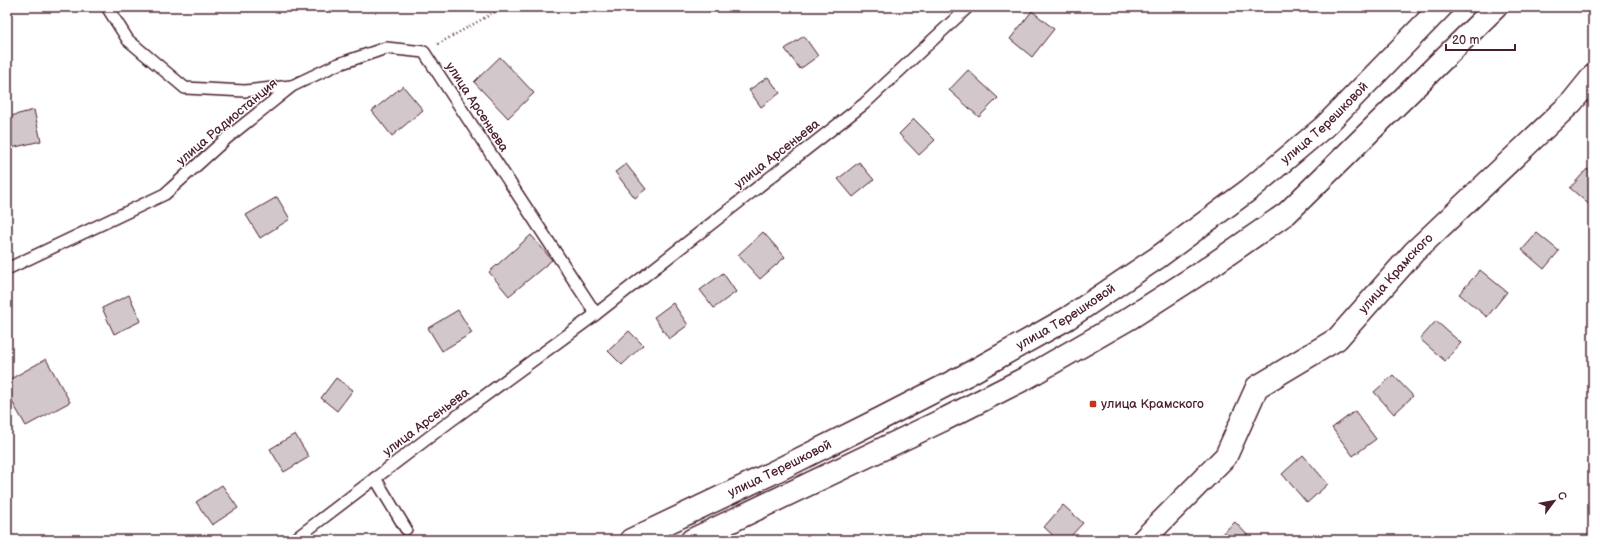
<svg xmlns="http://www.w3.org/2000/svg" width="1600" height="547" viewBox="0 0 1600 547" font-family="'Balsamiq Sans',sans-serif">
  <rect width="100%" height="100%" fill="#fff"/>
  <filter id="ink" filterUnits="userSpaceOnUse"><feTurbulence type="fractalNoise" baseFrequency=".025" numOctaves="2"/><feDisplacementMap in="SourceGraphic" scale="8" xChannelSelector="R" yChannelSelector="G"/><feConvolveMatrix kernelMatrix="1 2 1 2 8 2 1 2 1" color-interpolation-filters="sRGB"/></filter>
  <g filter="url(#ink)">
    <g fill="#d2c7cb" stroke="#4a1f2b">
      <path d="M1032 11 1054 29 1032 57 1010 39Z"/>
      <path d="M804 36 818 56 800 69 785 49Z"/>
      <path d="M500 57 534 93 508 118 474 82Z"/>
      <path d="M968 70 998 98 979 117 949 90Z"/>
      <path d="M768 77 780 93 761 107 749 90Z"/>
      <path d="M403 86 423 110 392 136 372 111Z"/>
      <path d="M34 110 41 141 7 149V117Z"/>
      <path d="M914 119 935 140 919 155 899 134Z"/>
      <path d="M859 162 874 180 853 197 838 179Z"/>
      <path d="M626 164 646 189 635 198 615 172Z"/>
      <path d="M1587 169 1593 174V208L1570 188Z"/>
      <path d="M277 197 290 219 260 238 246 215Z"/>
      <path d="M763 232 785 257 760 279 738 255Z"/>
      <path d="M1537 233 1559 251 1544 269 1522 250Z"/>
      <path d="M531 235 552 260 509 296 489 272Z"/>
      <path d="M1480 270 1507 292 1487 317 1459 294Z"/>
      <path d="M723 273 736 292 714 308 700 290Z"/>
      <path d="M129 295 141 321 114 334 102 308Z"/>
      <path d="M673 303 688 325 669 339 654 317Z"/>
      <path d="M458 310 472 333 442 351 428 328Z"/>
      <path d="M1436 321 1461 343 1445 361 1420 339Z"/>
      <path d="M629 331 643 345 622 365 608 351Z"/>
      <path d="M46 359 70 402 26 426 7 393V381Z"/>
      <path d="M1393 375 1413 396 1394 414 1374 392Z"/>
      <path d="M336 378 353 390 337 411 321 398Z"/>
      <path d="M1355 411 1376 439 1353 456 1332 428Z"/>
      <path d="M295 434 309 457 284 472 270 449Z"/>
      <path d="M1303 455 1328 484 1307 503 1282 474Z"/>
      <path d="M222 485 238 508 212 525 196 502Z"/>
      <path d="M1063 505 1083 523 1067 540H1058L1044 527Z"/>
      <path d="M1235 522 1252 540H1215Z"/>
    </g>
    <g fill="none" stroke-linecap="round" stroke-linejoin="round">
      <defs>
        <g id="service">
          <path d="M107 7 128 40 185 88 245 91 291 86"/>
          <path d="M7 269 165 194 227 138 292 86 336 65 386 48 424 52 596 314"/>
          <path d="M375 478 406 529"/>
          <path d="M294 540 449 422 596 314 864 104 968 7"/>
        </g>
        <g id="minor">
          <path id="s1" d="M1143 540 1226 456 1257 387 1337 339 1414 252 1572 102 1593 76"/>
        </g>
        <g id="primary">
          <path id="s2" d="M631 540 774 472 880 419 970 373 1068 318 1157 258 1250 189 1325 126 1441 7"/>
          <path d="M692 540 945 419 1026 378 1130 318 1205 270 1287 213 1496 7"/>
        </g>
      </defs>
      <use href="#service" stroke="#4a1f2b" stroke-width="14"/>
      <use href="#minor" stroke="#4a1f2b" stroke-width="25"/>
      <use href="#primary" stroke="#4a1f2b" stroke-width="25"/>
      <path stroke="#4a1f2b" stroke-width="2.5" stroke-dasharray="1 3" stroke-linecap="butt" d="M438 44 504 7"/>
      <use href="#service" stroke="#fff" stroke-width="11"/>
      <use href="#minor" stroke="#fff" stroke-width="22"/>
      <use href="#primary" stroke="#fff" stroke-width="22"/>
    </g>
  </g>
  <rect fill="#c8321e" stroke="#fff" stroke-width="1.5" x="1089" y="400" width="8" height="8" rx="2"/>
  <g text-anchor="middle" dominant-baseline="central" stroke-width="3" stroke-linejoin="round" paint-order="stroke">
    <g font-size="13" fill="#4a1f2b" stroke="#fff">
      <text transform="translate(477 107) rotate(57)">улица Арсеньева</text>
      <text transform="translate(227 122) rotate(-40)">улица Радиостанция</text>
      <text stroke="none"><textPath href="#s2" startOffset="813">улица Терешковой</textPath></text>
      <text transform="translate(777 154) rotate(-38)">улица Арсеньева</text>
      <text stroke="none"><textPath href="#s1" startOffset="375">улица Крамского</textPath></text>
      <text stroke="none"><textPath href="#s2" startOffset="489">улица Терешковой</textPath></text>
      <text transform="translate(426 422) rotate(-37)">улица Арсеньева</text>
      <text stroke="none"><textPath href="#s2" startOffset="165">улица Терешковой</textPath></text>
    </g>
    <g font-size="13" fill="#4a1f2b" stroke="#fff" text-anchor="start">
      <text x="1101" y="404">улица Крамского</text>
    </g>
  </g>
  <rect width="1600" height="547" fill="none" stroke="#fff" stroke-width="24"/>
  <rect x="12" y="12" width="1576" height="523" fill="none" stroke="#4a1f2b" stroke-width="1.5" filter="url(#ink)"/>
  <g transform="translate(1554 501) rotate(58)" stroke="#ffffff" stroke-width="3" paint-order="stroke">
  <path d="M0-3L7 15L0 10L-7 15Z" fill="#4a1f2b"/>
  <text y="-6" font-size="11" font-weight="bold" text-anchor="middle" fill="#4a1f2b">С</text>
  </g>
  <path d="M1446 44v6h69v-6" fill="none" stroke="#4a1f2b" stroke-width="2"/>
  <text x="1452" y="44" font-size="12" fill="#4a1f2b" stroke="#ffffff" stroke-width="3" paint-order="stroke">20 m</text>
</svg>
